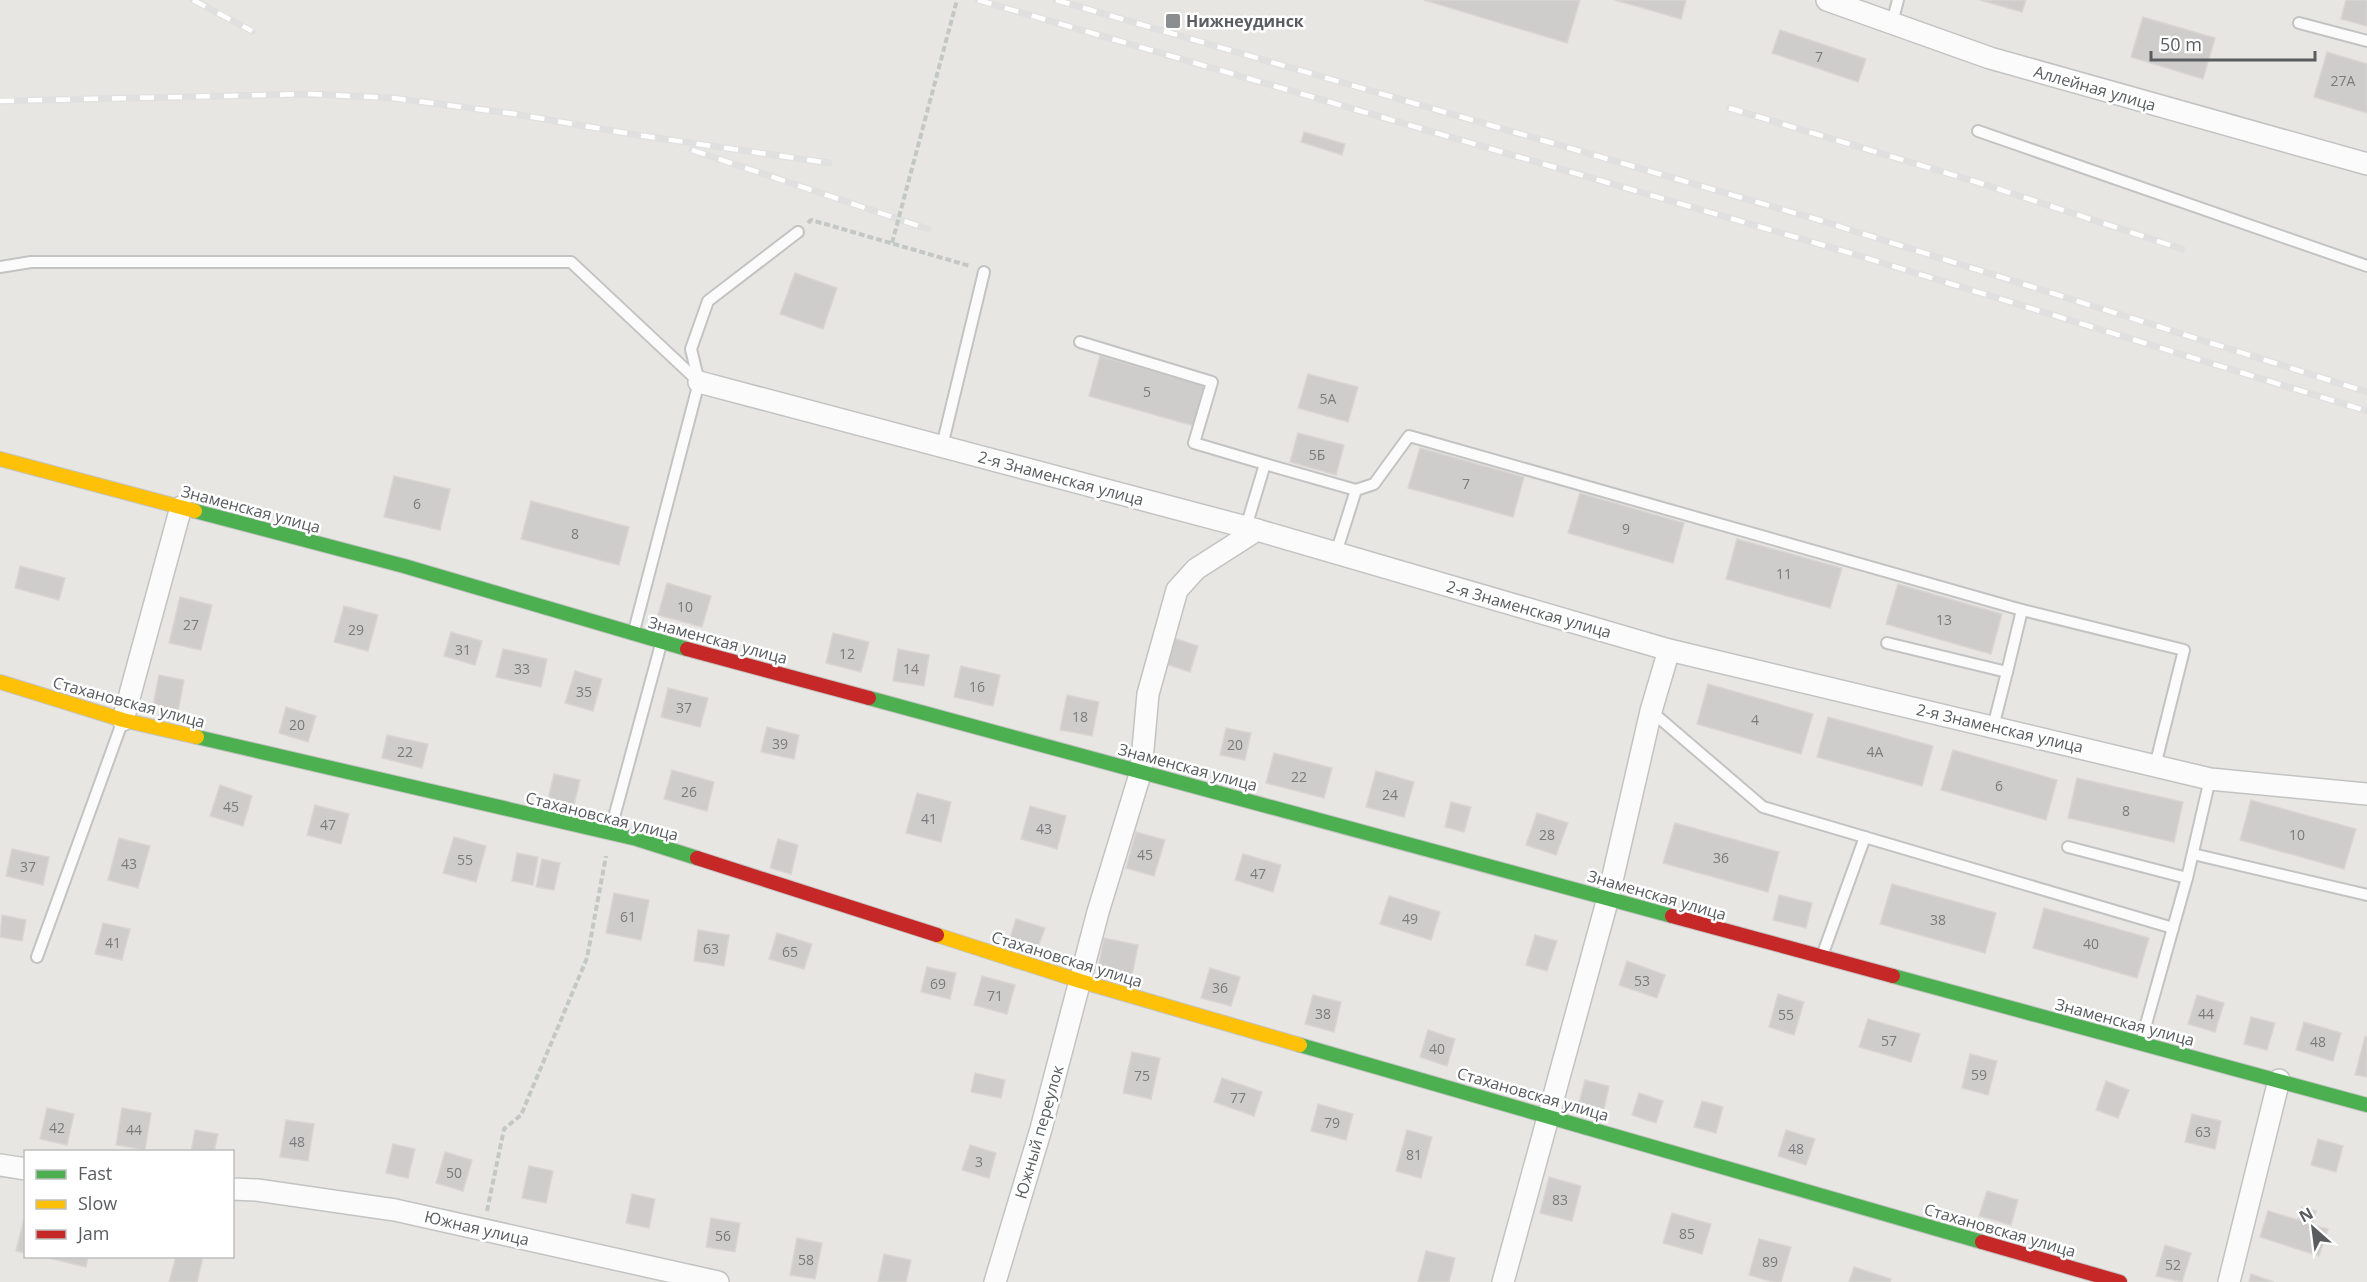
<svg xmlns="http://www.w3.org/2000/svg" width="2367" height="1282" viewBox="0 0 2367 1282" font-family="'Open Sans',sans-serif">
  <rect width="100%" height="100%" fill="#e8e6e3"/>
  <g fill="#cfcdcb" stroke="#d8d5d2" stroke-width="1.5">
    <path d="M1424 0H1580L1567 43Z"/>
    <path d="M1615 0H1686L1681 19Z"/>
    <path d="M1980 0H2026L2022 12Z"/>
    <path d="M2346 0H2367V26L2341 19Z"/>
    <path d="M2143 17 2215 38 2203 79 2131 57Z"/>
    <path d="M1780 30 1866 59 1858 82 1772 53Z"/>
    <path d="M2327 52 2367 64V113L2314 97Z"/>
    <path d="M1304 132 1345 144 1342 155 1301 142Z"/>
    <path d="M795 273 837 288 823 329 780 314Z"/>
    <path d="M1100 356 1205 386 1194 426 1089 396Z"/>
    <path d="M1308 374 1358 387 1348 422 1298 408Z"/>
    <path d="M1298 433 1344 445 1336 475 1290 462Z"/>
    <path d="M1420 448 1524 477 1513 517 1408 488Z"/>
    <path d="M394 476 450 489 440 530 384 517Z"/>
    <path d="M1580 493 1684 523 1673 563 1568 533Z"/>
    <path d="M531 501 629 527 619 565 521 539Z"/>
    <path d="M1737 539 1842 568 1830 608 1726 579Z"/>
    <path d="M20 566 65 578 59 600 15 588Z"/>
    <path d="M667 583 711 596 702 627 658 615Z"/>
    <path d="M1898 584 2002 614 1991 654 1886 624Z"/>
    <path d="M180 597 212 605 201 650 169 643Z"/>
    <path d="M344 606 378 615 368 651 334 642Z"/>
    <path d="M451 632 482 641 475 665 444 656Z"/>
    <path d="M833 633 869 642 861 672 826 663Z"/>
    <path d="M1174 638 1198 646 1190 672 1166 664Z"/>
    <path d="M503 649 547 659 541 687 496 677Z"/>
    <path d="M898 649 929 655 924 686 893 681Z"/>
    <path d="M961 666 1000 675 993 706 954 697Z"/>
    <path d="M575 671 602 679 593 711 565 703Z"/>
    <path d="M159 675 184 680 178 711 153 705Z"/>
    <path d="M1708 684 1813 714 1801 754 1697 724Z"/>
    <path d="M668 688 708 698 700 727 661 717Z"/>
    <path d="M1067 695 1099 702 1092 736 1060 730Z"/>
    <path d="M286 707 316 716 308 742 279 733Z"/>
    <path d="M1828 717 1933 746 1922 786 1817 757Z"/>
    <path d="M767 727 799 735 794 759 761 752Z"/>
    <path d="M1226 728 1251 733 1245 760 1220 755Z"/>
    <path d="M387 735 428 744 422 768 382 758Z"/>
    <path d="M1953 750 2057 780 2046 820 1941 790Z"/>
    <path d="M1274 753 1332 768 1324 798 1266 783Z"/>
    <path d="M672 770 714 782 707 811 664 799Z"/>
    <path d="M1376 771 1414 782 1404 817 1366 807Z"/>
    <path d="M554 774 580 780 573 809 547 803Z"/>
    <path d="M2077 778 2183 802 2174 842 2068 818Z"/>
    <path d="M220 785 252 796 243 826 210 816Z"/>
    <path d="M917 793 951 802 941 842 906 833Z"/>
    <path d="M2251 800 2356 829 2344 869 2240 840Z"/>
    <path d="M1451 802 1471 807 1464 832 1445 827Z"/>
    <path d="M315 805 349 814 341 844 307 835Z"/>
    <path d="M1030 806 1066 816 1057 849 1021 839Z"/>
    <path d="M1537 813 1568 823 1556 855 1526 845Z"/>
    <path d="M1675 823 1779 852 1768 892 1663 863Z"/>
    <path d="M1136 832 1165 840 1154 876 1126 868Z"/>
    <path d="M454 837 486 846 476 882 443 873Z"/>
    <path d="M119 838 150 846 138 888 108 880Z"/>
    <path d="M778 839 798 845 791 874 770 868Z"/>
    <path d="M12 849 49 857 43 885 6 876Z"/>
    <path d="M517 853 538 857 533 885 512 881Z"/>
    <path d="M1243 854 1281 865 1273 892 1235 880Z"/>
    <path d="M542 859 560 863 554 890 536 887Z"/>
    <path d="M1892 884 1996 913 1985 953 1880 924Z"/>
    <path d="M614 893 649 900 641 940 606 933Z"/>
    <path d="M1779 895 1812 903 1806 928 1773 920Z"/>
    <path d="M1389 896 1440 912 1431 940 1380 924Z"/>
    <path d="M2044 908 2149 938 2137 978 2033 948Z"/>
    <path d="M2 915 26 920 22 941 0 937Z"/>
    <path d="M1016 919 1045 928 1037 950 1009 941Z"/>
    <path d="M103 923 130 929 122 960 95 954Z"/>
    <path d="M698 930 729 935 724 966 694 961Z"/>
    <path d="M777 933 812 944 804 969 769 959Z"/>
    <path d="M1535 935 1557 941 1547 971 1526 965Z"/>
    <path d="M1104 938 1138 945 1132 976 1098 969Z"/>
    <path d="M1627 961 1665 975 1657 998 1619 985Z"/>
    <path d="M927 967 956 973 950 999 921 992Z"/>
    <path d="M1210 968 1240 977 1231 1006 1201 998Z"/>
    <path d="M982 976 1015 985 1007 1014 974 1005Z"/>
    <path d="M1778 994 1804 1002 1794 1035 1769 1027Z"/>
    <path d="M1313 995 1341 1002 1334 1032 1305 1024Z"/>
    <path d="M2197 995 2224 1003 2215 1032 2188 1024Z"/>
    <path d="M2251 1017 2275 1023 2267 1050 2244 1044Z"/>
    <path d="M1868 1019 1920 1034 1911 1062 1859 1047Z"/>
    <path d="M2304 1022 2341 1033 2333 1061 2296 1050Z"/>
    <path d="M1428 1030 1455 1039 1447 1066 1420 1057Z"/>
    <path d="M2365 1037H2367V1077L2355 1075Z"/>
    <path d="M1132 1052 1160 1058 1151 1099 1123 1093Z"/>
    <path d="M1970 1054 1997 1061 1988 1095 1962 1088Z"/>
    <path d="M975 1073 1005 1080 1001 1098 971 1092Z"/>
    <path d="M1222 1078 1262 1092 1254 1116 1214 1102Z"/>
    <path d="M1585 1080 1609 1086 1604 1109 1579 1103Z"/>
    <path d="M2106 1081 2129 1090 2118 1118 2096 1110Z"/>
    <path d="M1639 1093 1663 1101 1656 1123 1632 1115Z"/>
    <path d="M1702 1101 1723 1107 1716 1133 1694 1127Z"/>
    <path d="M1318 1104 1353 1114 1346 1140 1311 1131Z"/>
    <path d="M47 1108 74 1114 67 1145 40 1139Z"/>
    <path d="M122 1108 151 1113 145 1150 116 1145Z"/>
    <path d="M2192 1114 2221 1121 2215 1149 2185 1142Z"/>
    <path d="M286 1120 314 1124 308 1161 280 1157Z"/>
    <path d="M195 1130 218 1134 214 1152H191Z"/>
    <path d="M1407 1130 1432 1137 1421 1178 1396 1171Z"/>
    <path d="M1786 1130 1815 1139 1806 1165 1778 1156Z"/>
    <path d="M2318 1139 2343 1146 2336 1172 2311 1165Z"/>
    <path d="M393 1144 415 1149 408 1178 386 1173Z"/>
    <path d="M970 1145 996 1153 989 1178 962 1170Z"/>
    <path d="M445 1152 472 1160 463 1191 436 1183Z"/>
    <path d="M529 1166 553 1171 546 1203 522 1198Z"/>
    <path d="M1549 1177 1581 1186 1572 1221 1540 1213Z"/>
    <path d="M1987 1191 2018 1200 2011 1225 1979 1216Z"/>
    <path d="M632 1194 655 1199 649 1228 626 1223Z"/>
    <path d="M2302 1207 2316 1211 2312 1225 2328 1229 2319 1256 2260 1237 2268 1211 2298 1220Z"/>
    <path d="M1672 1213 1711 1224 1702 1254 1663 1243Z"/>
    <path d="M711 1218 740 1223 735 1252 706 1247Z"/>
    <path d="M24 1219 26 1220V1253L16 1251Z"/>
    <path d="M797 1238 822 1243 815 1279 790 1275Z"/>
    <path d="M1759 1239 1791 1247 1781 1282H1773L1749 1275Z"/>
    <path d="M2165 1245 2191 1253 2182 1282 2156 1276Z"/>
    <path d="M1426 1251 1455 1258 1449 1282H1418Z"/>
    <path d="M884 1254 911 1260 906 1282H878Z"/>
    <path d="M40 1256H88L86 1267Z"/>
    <path d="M176 1256 203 1257 197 1282H169Z"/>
    <path d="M1854 1267 1891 1279 1890 1282H1849Z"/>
    <path d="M2251 1274 2274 1282H2249Z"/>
  </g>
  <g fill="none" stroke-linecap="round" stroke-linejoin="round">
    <defs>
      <g id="lane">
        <path d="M1892 23 1898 0"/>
        <path d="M2299 23 2367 41"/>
        <path d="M1978 131 2367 266"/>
        <path d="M0 267 31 262H571L699 382"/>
        <path d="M1080 342 1212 382 1194 443 1265 464"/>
        <path d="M942 446 984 272"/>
        <path d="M1246 527 1265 464 1356 490"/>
        <path d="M1336 553 1356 490 1374 484 1409 436 2022 610 2007 672"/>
        <path d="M2022 610 2184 650 2155 766"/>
        <path d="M634 631 699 382 691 349 708 301 798 232"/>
        <path d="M1887 643 2007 672 1993 727"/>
        <path d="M1651 711 1763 807 2173 928"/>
        <path d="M610 832 661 644"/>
        <path d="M2068 847 2187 878 2210 779"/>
        <path d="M2193 854 2367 895"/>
        <path d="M1822 956 1865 837"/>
        <path d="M37 957 123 720"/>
        <path d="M2141 1042 2187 878"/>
      </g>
      <g id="street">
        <path d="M1827 0 1990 58 2367 164"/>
        <path d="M699 382 1257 530 1669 650 2210 779 2367 794"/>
        <path d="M123 720 181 507"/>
        <path d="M0 1165 26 1169"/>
        <path d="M232 1189 257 1190 395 1210 718 1282"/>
        <path d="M995 1282 1041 1129 1098 912 1141 771 1148 694 1177 590 1196 569 1257 530"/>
        <path d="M1503 1282 1608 898 1651 711 1669 650"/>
        <path d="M2229 1282 2279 1080"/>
      </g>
      <g id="fast">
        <path d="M195 511 404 566 687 649"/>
        <path d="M869 698 1672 916"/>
        <path d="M197 737 637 839 697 858"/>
        <path d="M1893 976 2367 1105"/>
        <path d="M1300 1045 1982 1242"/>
      </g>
      <g id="slow">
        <path d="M0 459 195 511"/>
        <path d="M0 682 123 720 197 737"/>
        <path d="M937 935 1080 981 1300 1045"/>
      </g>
      <g id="jam">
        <path d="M687 649 869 698"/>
        <path d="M697 858 937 935"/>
        <path d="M1672 916 1893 976"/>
        <path d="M1982 1242 2120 1282"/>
      </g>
    </defs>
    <use href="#lane" stroke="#c2c3c3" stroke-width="14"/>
    <use href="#street" stroke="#c2c3c3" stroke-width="24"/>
    <use href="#fast" stroke="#c2c3c2" stroke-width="16"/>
    <use href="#slow" stroke="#c2c3c2" stroke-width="16"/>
    <use href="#jam" stroke="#c2c3c2" stroke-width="16"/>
    <g stroke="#c3c8c5" stroke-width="4" stroke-dasharray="6 3" stroke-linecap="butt">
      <path d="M808 223 811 220 825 224 970 266"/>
      <path d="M487 1211 504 1129 521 1115 587 958 606 856"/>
    </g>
    <use href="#lane" stroke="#fcfbfb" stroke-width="10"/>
    <use href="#street" stroke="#fcfbfb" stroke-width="21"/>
    <use href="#fast" stroke="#4caf50" stroke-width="14"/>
    <use href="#slow" stroke="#ffc107" stroke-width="14"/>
    <use href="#jam" stroke="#c62828" stroke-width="14"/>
    <defs>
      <g id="rail">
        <path d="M193 0 252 31"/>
        <path d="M978 0 1850 253 2367 411"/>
        <path d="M1056 0 1819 220 2367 392"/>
        <path d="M0 101 310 94 393 98 515 114 637 135 829 163"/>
        <path d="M1729 108 1980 183 2182 249"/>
        <path d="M692 150 928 229"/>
      </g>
    </defs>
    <use href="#rail" stroke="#e0e0e0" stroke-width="7"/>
    <use href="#rail" stroke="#fff" stroke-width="4.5" stroke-dasharray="14" stroke-linecap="butt"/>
    <path stroke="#c3c8c5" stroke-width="4" stroke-dasharray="6 3" stroke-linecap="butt" d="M892 243 957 0"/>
  </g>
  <rect fill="#8b8d8e" stroke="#fff" stroke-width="2" x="1165" y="13" width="16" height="16" rx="3"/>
  <g text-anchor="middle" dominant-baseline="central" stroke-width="5" stroke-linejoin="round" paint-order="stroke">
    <g font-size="14" fill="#787a7c">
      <text x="1819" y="56">7</text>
      <text x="2343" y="80">27А</text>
      <text x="1147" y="391">5</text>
      <text x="1328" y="398">5А</text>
      <text x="1317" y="454">5Б</text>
      <text x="1466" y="483">7</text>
      <text x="417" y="503">6</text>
      <text x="1626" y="528">9</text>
      <text x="575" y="533">8</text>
      <text x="1784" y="573">11</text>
      <text x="685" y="606">10</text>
      <text x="1944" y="619">13</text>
      <text x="191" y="624">27</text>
      <text x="356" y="629">29</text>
      <text x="463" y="649">31</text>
      <text x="847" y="653">12</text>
      <text x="522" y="668">33</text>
      <text x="911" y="668">14</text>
      <text x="977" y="686">16</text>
      <text x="584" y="691">35</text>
      <text x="684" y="707">37</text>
      <text x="1080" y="716">18</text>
      <text x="1755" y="719">4</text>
      <text x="297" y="724">20</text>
      <text x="780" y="743">39</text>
      <text x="1235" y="744">20</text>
      <text x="405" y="751">22</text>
      <text x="1875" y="751">4А</text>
      <text x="1299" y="776">22</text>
      <text x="1999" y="785">6</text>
      <text x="689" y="791">26</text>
      <text x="1390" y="794">24</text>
      <text x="231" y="806">45</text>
      <text x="2126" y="810">8</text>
      <text x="929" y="818">41</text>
      <text x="328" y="824">47</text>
      <text x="1044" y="828">43</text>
      <text x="1547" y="834">28</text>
      <text x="2297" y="834">10</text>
      <text x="1145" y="854">45</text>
      <text x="1721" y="857">36</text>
      <text x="465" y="859">55</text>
      <text x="129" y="863">43</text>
      <text x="28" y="866">37</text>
      <text x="1258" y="873">47</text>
      <text x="628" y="916">61</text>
      <text x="1410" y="918">49</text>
      <text x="1938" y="919">38</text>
      <text x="113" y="942">41</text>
      <text x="2091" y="943">40</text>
      <text x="711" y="948">63</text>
      <text x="790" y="951">65</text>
      <text x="1642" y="980">53</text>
      <text x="938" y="983">69</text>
      <text x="1220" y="987">36</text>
      <text x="995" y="995">71</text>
      <text x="1323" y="1013">38</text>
      <text x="2206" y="1013">44</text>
      <text x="1786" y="1014">55</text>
      <text x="1889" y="1040">57</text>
      <text x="2318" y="1041">48</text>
      <text x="1437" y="1048">40</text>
      <text x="1979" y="1074">59</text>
      <text x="1142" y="1075">75</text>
      <text x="1238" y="1097">77</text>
      <text x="1332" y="1122">79</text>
      <text x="57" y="1127">42</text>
      <text x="134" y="1129">44</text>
      <text x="2203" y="1131">63</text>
      <text x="297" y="1141">48</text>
      <text x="1796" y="1148">48</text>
      <text x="1414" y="1154">81</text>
      <text x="979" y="1161">3</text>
      <text x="454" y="1172">50</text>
      <text x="1560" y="1199">83</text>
      <text x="1687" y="1233">85</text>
      <text x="723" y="1235">56</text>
      <text x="806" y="1259">58</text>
      <text x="1770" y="1261">89</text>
      <text x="2173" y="1264">52</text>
    </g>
    <g font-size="16" font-weight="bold" fill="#595d60" stroke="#fff" text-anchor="start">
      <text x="1186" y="21">Нижнеудинск</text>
    </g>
    <g font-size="16" fill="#595d60" stroke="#fff">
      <text transform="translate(2095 88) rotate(16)">Аллейная улица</text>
      <text transform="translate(1061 478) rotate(15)">2-я Знаменская улица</text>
      <text transform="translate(251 509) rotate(15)">Знаменская улица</text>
      <text transform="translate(1529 609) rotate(16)">2-я Знаменская улица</text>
      <text transform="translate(718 640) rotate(15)">Знаменская улица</text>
      <text transform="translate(129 702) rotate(15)">Стахановская улица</text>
      <text transform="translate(2000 728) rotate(13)">2-я Знаменская улица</text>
      <text transform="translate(1188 767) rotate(15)">Знаменская улица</text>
      <text transform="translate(602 816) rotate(14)">Стахановская улица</text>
      <text transform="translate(1657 895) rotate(16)">Знаменская улица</text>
      <text transform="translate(1067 959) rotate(17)">Стахановская улица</text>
      <text transform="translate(2125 1022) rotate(15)">Знаменская улица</text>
      <text transform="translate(1533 1094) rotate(16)">Стахановская улица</text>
      <text transform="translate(1039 1132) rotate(-74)">Южный переулок</text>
      <text transform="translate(477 1228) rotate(13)">Южная улица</text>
      <text transform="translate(2000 1230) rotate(16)">Стахановская улица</text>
    </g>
  </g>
  <rect x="24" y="1150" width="210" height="108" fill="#ffffff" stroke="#bdbebf" stroke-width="1.5"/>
  <rect x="36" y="1170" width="30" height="9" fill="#4caf50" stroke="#bdbebf" stroke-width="1.5"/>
  <text x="78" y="1180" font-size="18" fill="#595d60">Fast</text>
  <rect x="36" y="1200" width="30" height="9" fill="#ffc107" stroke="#bdbebf" stroke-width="1.5"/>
  <text x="78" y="1210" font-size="18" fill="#595d60">Slow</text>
  <rect x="36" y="1230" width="30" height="9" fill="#c62828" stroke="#bdbebf" stroke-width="1.5"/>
  <text x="78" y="1240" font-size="18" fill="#595d60">Jam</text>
  <g transform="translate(2313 1228) rotate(332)" stroke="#ffffff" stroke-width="4.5" paint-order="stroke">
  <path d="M0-4.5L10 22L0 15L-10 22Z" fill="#595d60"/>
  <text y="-9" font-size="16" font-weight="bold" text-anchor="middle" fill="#595d60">N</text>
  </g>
  <path d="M2151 51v9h164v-9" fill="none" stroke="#595d60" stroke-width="3"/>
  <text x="2160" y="51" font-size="18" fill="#595d60" stroke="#ffffff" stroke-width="4.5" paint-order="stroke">50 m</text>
</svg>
